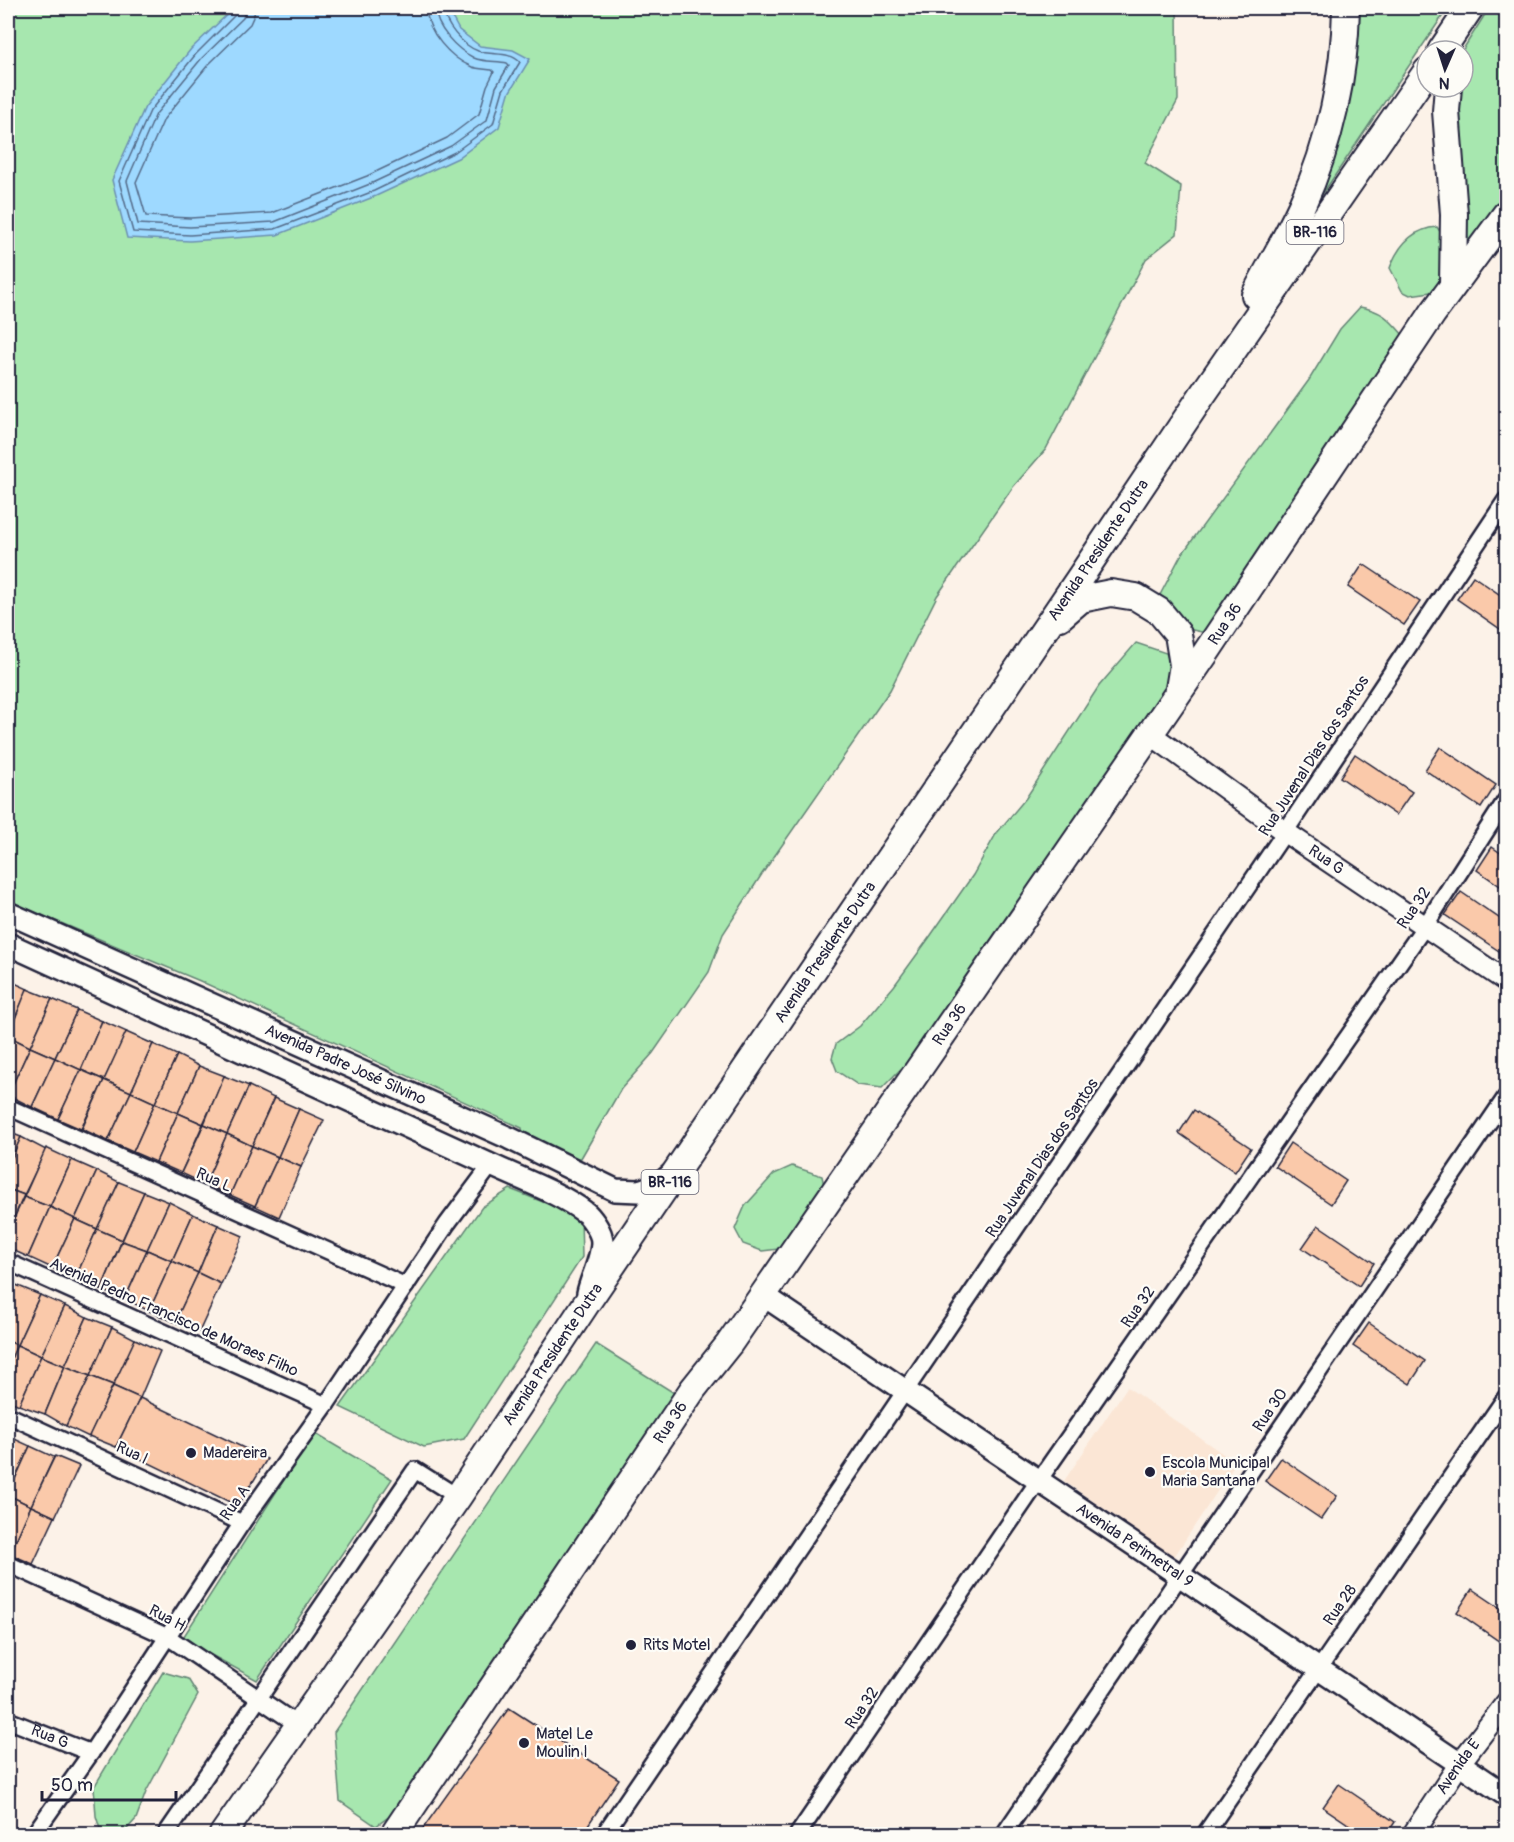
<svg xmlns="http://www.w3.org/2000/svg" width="1514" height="1842" viewBox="0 0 1514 1842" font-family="Pangolin,sans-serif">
  <rect width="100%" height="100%" fill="#fcf2e8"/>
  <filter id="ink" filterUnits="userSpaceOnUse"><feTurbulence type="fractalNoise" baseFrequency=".0167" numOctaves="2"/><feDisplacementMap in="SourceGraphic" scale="12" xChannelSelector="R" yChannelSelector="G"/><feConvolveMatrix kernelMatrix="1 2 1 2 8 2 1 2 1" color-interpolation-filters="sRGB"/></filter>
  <g filter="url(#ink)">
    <path fill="#fbe6d5" d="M1127 1387 1236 1463 1174 1557 1064 1481Z"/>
    <g fill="#a7e7af" stroke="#648475" stroke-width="1.5">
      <path d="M8 8H1177L1178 100 1145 163 1181 186 1177 234 1146 259 1046 449 1013 487 937 596 890 690 762 874 723 934 709 972 653 1053 621 1089 581 1158 567 1162 524 1145 522 1128 200 981 8 901Z"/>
      <path d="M1357 8H1448L1315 205Z"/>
      <path d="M1489 8H1506V201L1492 219 1455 277 1453 87H1463L1462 51Z"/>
      <path d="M1437 227C1452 247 1444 269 1438 291L1410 295 1402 291 1390 268C1398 246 1412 229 1437 227Z"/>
      <path d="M1360 307C1383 311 1389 319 1404 336L1206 633 1188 629 1167 613 1160 595 1180 557 1309 380 1340 329Z"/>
      <path d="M1136 643 1166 653 1174 674 1145 726 948 1021 882 1088 858 1085 837 1071 832 1058 836 1044 860 1026 894 986 929 938 973 875 996 834 1026 798 1099 686Z"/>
      <path d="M792 1166 822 1176 826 1195 796 1247 762 1251 743 1244 735 1229 745 1206 774 1174Z"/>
      <path d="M510 1189 581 1217 582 1257 464 1439 424 1447 340 1407 482 1207Z"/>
      <path d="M596 1344 679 1396 405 1805 376 1826 340 1801 334 1732Z"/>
      <path d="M314 1433 392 1479 257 1680 182 1639Z"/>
      <path d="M163 1672 188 1679 198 1695 146 1792 136 1819 127 1829 111 1834 100 1829 96 1816 94 1787Z"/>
    </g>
    <path fill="#9ed9ff" stroke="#6c90b1" stroke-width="1.5" d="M234 8H447L459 30 480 46 513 50 530 59 509 93 499 127 458 158 376 196 277 235 190 241 127 238 112 180 145 107 191 49Z"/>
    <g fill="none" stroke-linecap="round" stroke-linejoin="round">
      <g stroke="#546b89" stroke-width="1.5">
        <path d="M238 8 236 14 196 54 150 111 119 181 133 232 190 235 275 229 374 191 455 152 493 124 503 90 520 62C509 51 493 56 478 51 462 45 445 25 443 8"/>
        <path d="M246 8 243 18 201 59 156 114 127 181 138 224 190 227 274 222 370 184 451 146 487 120 496 87 509 65 507 63C497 61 483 62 474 58 456 49 436 28 435 8"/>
        <path d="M255 8 254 15 250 24 208 65 164 119 136 182 146 216 190 218 272 213 367 176 447 138 479 114 487 86 494 72 492 70C486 69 478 69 472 67 450 58 427 32 426 8"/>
      </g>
    </g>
    <g fill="#fac9aa" stroke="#22223b" stroke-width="1.5">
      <path d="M1363 564 1420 602 1404 625 1348 587Z"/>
      <path d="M1473 576 1506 599V633L1457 599Z"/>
      <path d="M1440 747 1496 785 1481 808 1425 770Z"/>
      <path d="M1355 754 1412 792 1396 815 1340 777Z"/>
      <path d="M1492 847 1506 857V890L1477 870Z"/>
      <path d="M1461 892 1506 923V946L1502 953 1445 915Z"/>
      <path d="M8 980 28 989 8 1033Z"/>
      <path d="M27 989 52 999 30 1047 8 1036Z"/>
      <path d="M52 999 77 1010 55 1058 30 1047Z"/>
      <path d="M77 1010 102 1021 81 1070 55 1058Z"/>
      <path d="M102 1021 127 1032 104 1080 81 1070Z"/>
      <path d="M126 1032 153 1044 131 1092 104 1080Z"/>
      <path d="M8 1036 30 1047 8 1095Z"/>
      <path d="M153 1044 177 1055 155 1103 131 1092Z"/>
      <path d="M30 1047 55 1058 32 1107 8 1095Z"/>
      <path d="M177 1055 199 1066 178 1113 155 1103Z"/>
      <path d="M55 1058 81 1070 58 1119 32 1107Z"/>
      <path d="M199 1066 225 1076 203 1124 178 1113Z"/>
      <path d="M81 1070 104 1080 81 1129 58 1119Z"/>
      <path d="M224 1076 249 1086 227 1134 204 1124Z"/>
      <path d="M104 1080 131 1092 108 1141 82 1129Z"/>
      <path d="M249 1086 274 1098 252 1146 227 1134Z"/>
      <path d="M131 1092 155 1103 133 1152 108 1141Z"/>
      <path d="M274 1098 299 1109 278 1157 252 1146Z"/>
      <path d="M155 1103 178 1113 156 1162 133 1152Z"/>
      <path d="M299 1109 324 1120 301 1167 278 1157Z"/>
      <path d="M1194 1110 1251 1148 1235 1172 1179 1133Z"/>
      <path d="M178 1113 203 1124 181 1173 156 1162Z"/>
      <path d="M204 1124 227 1134 205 1184 181 1173Z"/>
      <path d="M8 1132 21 1137 8 1167Z"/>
      <path d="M227 1134 252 1146 230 1195 205 1184Z"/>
      <path d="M21 1137 46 1150 24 1195 8 1189V1167Z"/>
      <path d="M1290 1143 1346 1181 1331 1204 1275 1166Z"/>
      <path d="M252 1146 278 1157 255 1206 230 1195Z"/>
      <path d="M46 1148 72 1160 50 1207 24 1197Z"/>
      <path d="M278 1157 301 1167 279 1217 255 1206Z"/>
      <path d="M72 1160 97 1171 75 1219 50 1207Z"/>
      <path d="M97 1171 119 1182 97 1229 75 1219Z"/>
      <path d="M119 1182 144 1192 122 1240 97 1229Z"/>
      <path d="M8 1189 24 1195 8 1231Z"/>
      <path d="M144 1192 169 1202 147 1250 122 1241Z"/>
      <path d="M24 1197 50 1207 28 1257 8 1248V1231Z"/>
      <path d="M169 1202 193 1214 172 1261 147 1250Z"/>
      <path d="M50 1207 75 1219 52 1268 28 1257Z"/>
      <path d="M193 1214 218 1225 198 1273 172 1261Z"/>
      <path d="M75 1219 97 1229 75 1279 52 1268Z"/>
      <path d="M218 1225 243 1236 221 1284 198 1273Z"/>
      <path d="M1318 1225 1374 1263 1359 1286 1302 1248Z"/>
      <path d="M97 1229 122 1240 101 1290 75 1279Z"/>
      <path d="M122 1241 147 1250 125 1299 101 1290Z"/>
      <path d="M147 1250 172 1261 149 1311 125 1299Z"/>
      <path d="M172 1261 198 1273 175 1322 149 1311Z"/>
      <path d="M198 1273 221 1284 199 1332 175 1322Z"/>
      <path d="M8 1281 16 1285 8 1304Z"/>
      <path d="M16 1285 40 1295 17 1345 8 1341V1304Z"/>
      <path d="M40 1295 65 1306 41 1356 17 1345Z"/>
      <path d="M65 1306 87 1317 65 1366 41 1356Z"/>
      <path d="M87 1317 112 1327 90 1376 65 1366Z"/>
      <path d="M1369 1323 1425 1361 1410 1384 1353 1346Z"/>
      <path d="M112 1327 137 1340 113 1385 90 1376Z"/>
      <path d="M135 1339 160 1351 140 1398 113 1386Z"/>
      <path d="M8 1341 17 1345 8 1366Z"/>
      <path d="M17 1345 41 1356 19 1405 8 1400V1366Z"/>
      <path d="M41 1356 65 1366 45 1414 19 1405Z"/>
      <path d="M65 1366 90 1376 66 1426 45 1414Z"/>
      <path d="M90 1376 113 1385 89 1437 66 1426Z"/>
      <path d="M113 1386 140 1398 116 1447 89 1436Z"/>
      <path d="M140 1398 267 1459 238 1506 116 1447Z"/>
      <path d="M8 1436 30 1446 8 1495Z"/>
      <path d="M30 1446 54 1457 31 1506 8 1495Z"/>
      <path d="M55 1456 79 1466 55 1517 31 1506Z"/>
      <path d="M1281 1458 1337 1496 1321 1519 1265 1481Z"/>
      <path d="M8 1495 31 1506 10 1554 8 1553Z"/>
      <path d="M31 1506 55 1517 33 1564 10 1554Z"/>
      <path d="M1472 1589 1506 1612V1646L1457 1612Z"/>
      <path d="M509 1708 619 1779 582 1834H419Z"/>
      <path d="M1339 1784 1395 1822 1387 1834H1363L1323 1807Z"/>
    </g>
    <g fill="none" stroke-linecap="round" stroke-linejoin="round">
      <defs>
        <g id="minor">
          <path d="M8 1107 406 1286"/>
          <path d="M8 1262 326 1405"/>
          <path d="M8 1415 242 1523"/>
          <path d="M8 1564 168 1637 298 1725"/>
          <path id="s1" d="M8 1720 91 1753"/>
          <path d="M34 1834 91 1753 242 1523 326 1405 447 1224 491 1165"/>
          <path d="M166 1834 415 1470 458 1497"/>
          <path d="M604 1834 1285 832 1506 500"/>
          <path d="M798 1834 1039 1480 1425 926 1506 800"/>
          <path d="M1004 1834 1506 1097"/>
          <path d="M1205 1834 1506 1397"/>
        </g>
        <g id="tertiary">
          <path id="s2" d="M1149 733 1285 832 1506 981"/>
          <path id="s3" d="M1413 1834 1460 1763 1506 1703"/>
        </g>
        <g id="secondary">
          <path id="s4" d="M8 913 509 1138 615 1190 639 1191 660 1184 673 1173"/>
          <path d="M8 944 491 1165C521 1179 560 1193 586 1213 591 1217 599 1229 601 1236 606 1251 591 1278 588 1293"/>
          <path id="s5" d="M763 1295 1506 1795"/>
        </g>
        <g id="trunk">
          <path d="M1441 51 1470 8"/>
          <path d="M1448 87 1446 111 1454 214 1453 285"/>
          <path d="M1255 295C1270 265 1288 236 1302 205 1330 144 1345 74 1346 8"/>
          <path d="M1060 617 1081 599 1111 593 1136 597 1159 611 1178 634 1183 665 1179 689"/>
          <path id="s6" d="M223 1834 458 1497 586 1304 1083 573 1203 394 1427 71"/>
          <path id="s7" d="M394 1834 693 1389 729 1344 763 1295 1205 654 1433 313 1506 214"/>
        </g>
      </defs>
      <use href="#minor" stroke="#22223b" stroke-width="20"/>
      <use href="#tertiary" stroke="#22223b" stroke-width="24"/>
      <use href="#secondary" stroke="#22223b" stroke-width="26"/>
      <use href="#trunk" stroke="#22223b" stroke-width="30"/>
      <use href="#minor" stroke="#fdfcf7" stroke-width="15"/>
      <use href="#tertiary" stroke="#fdfcf7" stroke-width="20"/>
      <use href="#secondary" stroke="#fdfcf7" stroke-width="21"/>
      <use href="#trunk" stroke="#fdfcf7" stroke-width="26"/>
    </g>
  </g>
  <g fill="#22223b" stroke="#fdfcf7" stroke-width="2">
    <circle cx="191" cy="1453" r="6"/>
    <circle cx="1150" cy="1472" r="6"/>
    <circle cx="631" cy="1645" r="6"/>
    <circle cx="524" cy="1743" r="6"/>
  </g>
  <g text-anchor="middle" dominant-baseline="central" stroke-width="4.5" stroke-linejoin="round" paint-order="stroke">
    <g fill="#fdfcf7" stroke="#646373" stroke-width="1.5">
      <rect x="1286.5" y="220" width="57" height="24" rx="4.5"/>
      <rect x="641.5" y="1170" width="57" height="24" rx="4.5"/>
    </g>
    <g font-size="15" font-weight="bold" fill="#22223b">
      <text x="1315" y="232">BR-116</text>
      <text x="670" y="1182">BR-116</text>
    </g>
    <g font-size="16" fill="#22223b" stroke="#fdfcf7">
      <text stroke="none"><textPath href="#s6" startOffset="1554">Avenida Presidente Dutra</textPath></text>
      <text stroke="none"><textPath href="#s7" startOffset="1468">Rua 36</textPath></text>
      <text transform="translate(1314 756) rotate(-57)">Rua Juvenal Dias dos Santos</text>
      <text stroke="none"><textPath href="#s2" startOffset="218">Rua G</textPath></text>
      <text transform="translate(1414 908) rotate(-56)">Rua 32</text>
      <text stroke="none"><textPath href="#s6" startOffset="1068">Avenida Presidente Dutra</textPath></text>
      <text stroke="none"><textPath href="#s7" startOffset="982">Rua 36</textPath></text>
      <text stroke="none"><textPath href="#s4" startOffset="370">Avenida Padre José Silvino</textPath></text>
      <text transform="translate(1042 1158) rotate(-56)">Rua Juvenal Dias dos Santos</text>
      <text transform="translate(214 1180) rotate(24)">Rua L</text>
      <text transform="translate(1138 1307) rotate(-55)">Rua 32</text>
      <text transform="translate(174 1317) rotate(24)">Avenida Pedro Francisco de Moraes Filho</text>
      <text stroke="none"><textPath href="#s6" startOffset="582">Avenida Presidente Dutra</textPath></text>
      <text transform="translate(1270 1410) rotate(-56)">Rua 30</text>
      <text stroke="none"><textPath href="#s7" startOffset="496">Rua 36</textPath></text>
      <text transform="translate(132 1453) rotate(25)">Rua I</text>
      <text transform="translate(235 1503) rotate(-55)">Rua A</text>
      <text stroke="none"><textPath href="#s5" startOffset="448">Avenida Perimetral 9</textPath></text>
      <text transform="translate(1340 1605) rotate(-55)">Rua 28</text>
      <text transform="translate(167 1618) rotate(28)">Rua H</text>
      <text transform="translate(862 1708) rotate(-56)">Rua 32</text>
      <text stroke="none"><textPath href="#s1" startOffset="45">Rua G</textPath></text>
      <text stroke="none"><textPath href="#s3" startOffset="81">Avenida E</textPath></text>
    </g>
    <g font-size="16" fill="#22223b" stroke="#fdfcf7" text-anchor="start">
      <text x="203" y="1453">Madereira</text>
      <text x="1162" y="1463">Escola Municipal<tspan x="1162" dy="18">Maria Santana</tspan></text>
      <text x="643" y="1645">Rits Motel</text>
      <text x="536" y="1734">Matel Le<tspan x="536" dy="18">Moulin I</tspan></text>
    </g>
  </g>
  <rect width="1514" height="1842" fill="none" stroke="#fdfcf7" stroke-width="30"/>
  <rect x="15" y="15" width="1484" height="1812" fill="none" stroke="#22223b" stroke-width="2" filter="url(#ink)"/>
  <g transform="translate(1445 69) rotate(183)"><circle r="28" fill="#fdfcf7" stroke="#a5a5ac" stroke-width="1.5"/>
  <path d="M0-4.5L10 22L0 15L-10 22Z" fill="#22223b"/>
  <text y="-9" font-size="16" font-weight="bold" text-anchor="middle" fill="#22223b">N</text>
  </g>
  <path d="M42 1791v9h134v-9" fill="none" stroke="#22223b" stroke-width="3"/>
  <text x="51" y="1791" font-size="18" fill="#22223b" stroke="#fdfcf7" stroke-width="4.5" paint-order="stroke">50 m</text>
</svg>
